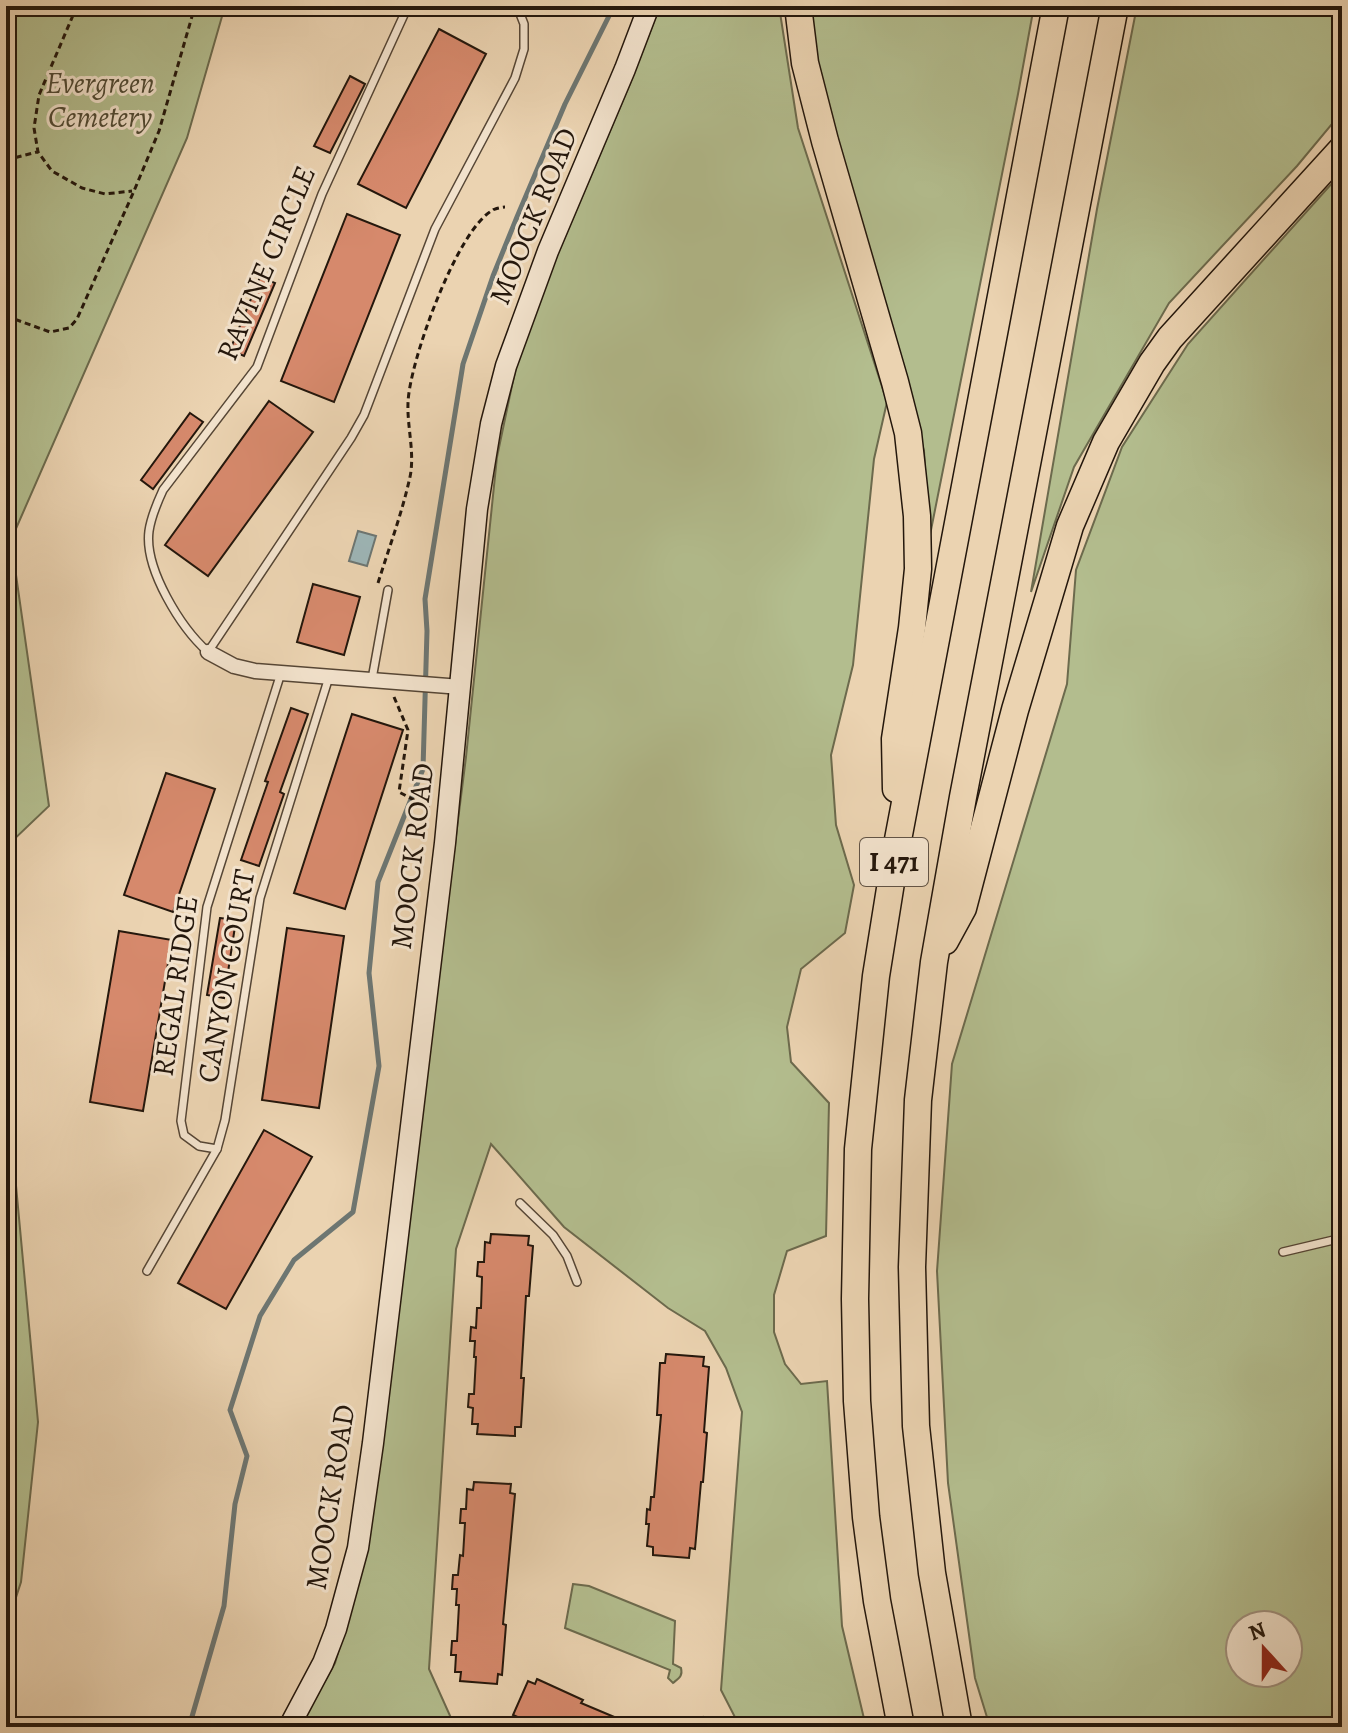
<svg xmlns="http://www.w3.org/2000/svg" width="1348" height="1733" viewBox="0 0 1348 1733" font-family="Alegreya,serif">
  <rect width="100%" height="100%" fill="#ebd3b1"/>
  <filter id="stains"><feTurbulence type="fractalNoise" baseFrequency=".0025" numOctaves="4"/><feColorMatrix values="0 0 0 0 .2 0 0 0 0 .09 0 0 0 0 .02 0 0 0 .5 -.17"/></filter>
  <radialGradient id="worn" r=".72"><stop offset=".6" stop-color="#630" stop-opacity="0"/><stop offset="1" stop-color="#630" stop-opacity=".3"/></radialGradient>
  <g fill="#b3bd8e" stroke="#6c6a4d" stroke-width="2" fill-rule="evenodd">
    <path d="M6 6H225L187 138 11 540 49 806 6 847Z"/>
    <path d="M660 6H779L798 128 887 402 874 459 853 665 831 755 836 825 854 885 845 933 801 969 787 1027 791 1062 829 1103 826 1236 787 1251 774 1295V1332L785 1364 801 1384 827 1381 842 1626 866 1727H740L721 1690 742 1412 726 1368 705 1331 668 1308 564 1227 491 1144 456 1249 429 1669 451 1718 471 1727H303L306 1714 335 1663 356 1590 411 1192 466 757 497 457 522 338 631 81Z"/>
    <path d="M810 6H1034L1018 94 929 540 924 451 817 68Z"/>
    <path d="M1137 6H1318L1342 17V112L1297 166 1169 303 1074 467 1031 592 1097 209Z"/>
    <path d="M1342 172V1727H990L975 1678 948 1483 937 1271 952 1064 1067 684 1076 570 1122 447 1188 344ZM1240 1625H1288V1673H1240Z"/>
    <path d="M6 1078 38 1422 21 1582 6 1628Z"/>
    <path d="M573 1584 589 1586 675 1621 673 1664 681 1668C683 1676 679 1678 673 1683L668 1678 670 1670 565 1628Z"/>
  </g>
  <path fill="#9db5b6" stroke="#6d7672" stroke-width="2" d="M358 531 376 536 367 566 349 561Z"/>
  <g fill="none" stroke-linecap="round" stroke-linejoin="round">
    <path stroke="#6d7672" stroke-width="5" d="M189 1727 224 1606 235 1504 247 1456 230 1410 260 1316 294 1260 353 1212 379 1066 369 973 378 882 423 769 427 631 425 599 463 364 493 276 517 217 565 104 614 6"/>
  </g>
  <g fill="#d6896c" stroke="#24170c" stroke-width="2">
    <path d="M439 29 486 54 406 208 358 184Z"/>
    <path d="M350 76 365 84 330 153 314 146Z"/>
    <path d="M347 214 400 235 334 402 281 381Z"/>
    <path d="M260 277 275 283 244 356 230 350Z"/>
    <path d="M269 401 313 432 208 576 165 545Z"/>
    <path d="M190 413 203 422 153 489 141 480Z"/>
    <path d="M313 584 360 597 344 655 297 642Z"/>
    <path d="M291 708 308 714 280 792 284 794 259 866 241 860 268 782 265 781Z"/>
    <path d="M352 714 403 730 345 909 294 893Z"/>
    <path d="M166 773 215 789 173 912 124 895Z"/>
    <path d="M220 918 236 920 224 998 207 995Z"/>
    <path d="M287 928 344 936 319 1108 262 1100Z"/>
    <path d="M119 931 172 940 143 1111 90 1102Z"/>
    <path d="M264 1130 312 1157 226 1309 178 1283Z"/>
    <path d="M491 1234 529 1236 528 1245 533 1246 529 1296H526L521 1378H524L521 1427H515V1436L477 1434 478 1424H472L473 1408 468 1407 469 1394H474L476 1357H474L475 1341H470L471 1327 476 1328 477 1308H481L482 1277 477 1276 478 1262H484L485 1242 490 1243Z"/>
    <path d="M666 1354 704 1357 703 1366 709 1367 704 1432 707 1433 703 1482H701L695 1549 690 1548 689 1558 653 1555V1547L647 1546 649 1524H646L647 1509 650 1510 651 1497H654L661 1415H657L660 1363H665Z"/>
    <path d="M474 1482 511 1484 510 1493 515 1494 503 1624 506 1625 502 1675 498 1674 497 1684 460 1681 461 1672H455L456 1655H451L452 1641H457L459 1605H456L457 1589H452L453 1575H458L460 1555 463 1556 465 1523H460L461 1509H466L467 1489 473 1490Z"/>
    <path d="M537 1679 583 1700 581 1703 638 1727H526L517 1723 520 1718 513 1715 528 1681 535 1684Z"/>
  </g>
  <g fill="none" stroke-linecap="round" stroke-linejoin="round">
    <defs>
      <g id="service">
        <path d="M408 6 322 194 257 367 163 490C157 503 151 517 149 531 144 569 181 628 208 652L351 438 364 415 435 229 515 78 524 49V24L517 6"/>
        <path d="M372 679 388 590"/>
        <path d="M1342 1130 1336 1149 1342 1179"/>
        <path d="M217 1149 199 1146 184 1135 181 1121 207 907 281 673"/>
        <path d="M520 1203 553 1235 567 1256 577 1282"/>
        <path d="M1283 1252 1342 1238"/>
        <path d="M147 1271 217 1149 225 1120 260 898 329 677"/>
      </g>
      <path id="minor" d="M208 652 234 666 255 671 461 687"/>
      <path id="secondary" d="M289 1727 323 1663 336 1629 358 1548 373 1443 445 843 477 509 491 424 506 366 548 251 625 69 649 6"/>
      <g id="motorway">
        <path d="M798 6 805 63 825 141 895 382 908 433 917 516 918 569 912 628 895 739 896 789"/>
        <path d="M945 941 963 908 1015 710 1070 526 1106 442 1152 363 1170 338 1342 149"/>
        <path d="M901 1727 877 1601 866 1517 857 1401 855 1299 858 1149 876 976 897 845 1056 6"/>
        <path d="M959 1727 932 1573 916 1426 912 1267 918 1100 934 962 963 797 1115 6"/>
      </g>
    </defs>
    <use href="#service" stroke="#564635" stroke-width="10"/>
    <use href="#minor" stroke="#564635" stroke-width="17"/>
    <use href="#secondary" stroke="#24170c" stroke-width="23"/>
    <use href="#motorway" stroke="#24170c" stroke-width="29"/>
    <g stroke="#24170c" stroke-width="3" stroke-dasharray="6 4" stroke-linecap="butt">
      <path d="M77 6 39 95 34 128 38 152 52 171 82 188 105 194 132 191"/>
      <path d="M6 160 37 152"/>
      <path d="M6 316 50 332 69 328 77 319 134 191 159 131 195 6"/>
      <path d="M378 583C389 548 402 513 410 477 415 453 407 427 408 403 409 363 457 229 493 210 494 209 503 207 505 207"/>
      <path d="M394 697 408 730 399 792 429 808"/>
      <path d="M682 1727 704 1717"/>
      <path d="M1237 1727 1243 1721 1251 1720 1257 1727"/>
    </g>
    <use href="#service" stroke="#f2e2cc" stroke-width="7"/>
    <use href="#minor" stroke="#f2e2cc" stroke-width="14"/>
    <use href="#secondary" stroke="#f2e2cc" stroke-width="20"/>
    <use href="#motorway" stroke="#ebd3b1" stroke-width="26"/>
  </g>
  <g text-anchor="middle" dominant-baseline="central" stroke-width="6" stroke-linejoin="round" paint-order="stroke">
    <rect fill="#f2e2cc" stroke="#625446" stroke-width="2" x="860" y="838" width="68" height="48" rx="6"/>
    <g font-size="28" font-weight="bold" fill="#24170c">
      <text x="894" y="862">I 471</text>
    </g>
    <g font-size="30" font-style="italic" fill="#4f4933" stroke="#f2e2cc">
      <text x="100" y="83">Evergreen<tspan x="100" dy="34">Cemetery</tspan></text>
    </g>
    <g font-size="30" fill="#24170c" stroke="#f2e2cc">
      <text transform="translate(533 216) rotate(-68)">MOOCK ROAD</text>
      <text transform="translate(266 263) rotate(-67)">RAVINE CIRCLE</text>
      <text transform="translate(412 856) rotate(-83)">MOOCK ROAD</text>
      <text transform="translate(226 976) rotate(-80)">CANYON COURT</text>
      <text transform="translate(175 986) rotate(-82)">REGAL RIDGE</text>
      <text transform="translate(330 1497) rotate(-81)">MOOCK ROAD</text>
    </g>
  </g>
  <rect width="1348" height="1733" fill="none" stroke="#ebd3b1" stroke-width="32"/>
  <rect x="8" y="8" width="1332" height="1717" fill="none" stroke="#24170c" stroke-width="4"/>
  <rect x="16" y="16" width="1316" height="1701" fill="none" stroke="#24170c" stroke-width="2"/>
  <g transform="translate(1264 1649) rotate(339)"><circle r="38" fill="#f2e2cc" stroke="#a0917f" stroke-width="2"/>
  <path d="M0-6L14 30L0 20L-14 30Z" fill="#8f2418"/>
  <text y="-12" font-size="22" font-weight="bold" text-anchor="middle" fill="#24170c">N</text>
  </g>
  <rect width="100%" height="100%" filter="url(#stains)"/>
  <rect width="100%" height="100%" fill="url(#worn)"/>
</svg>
